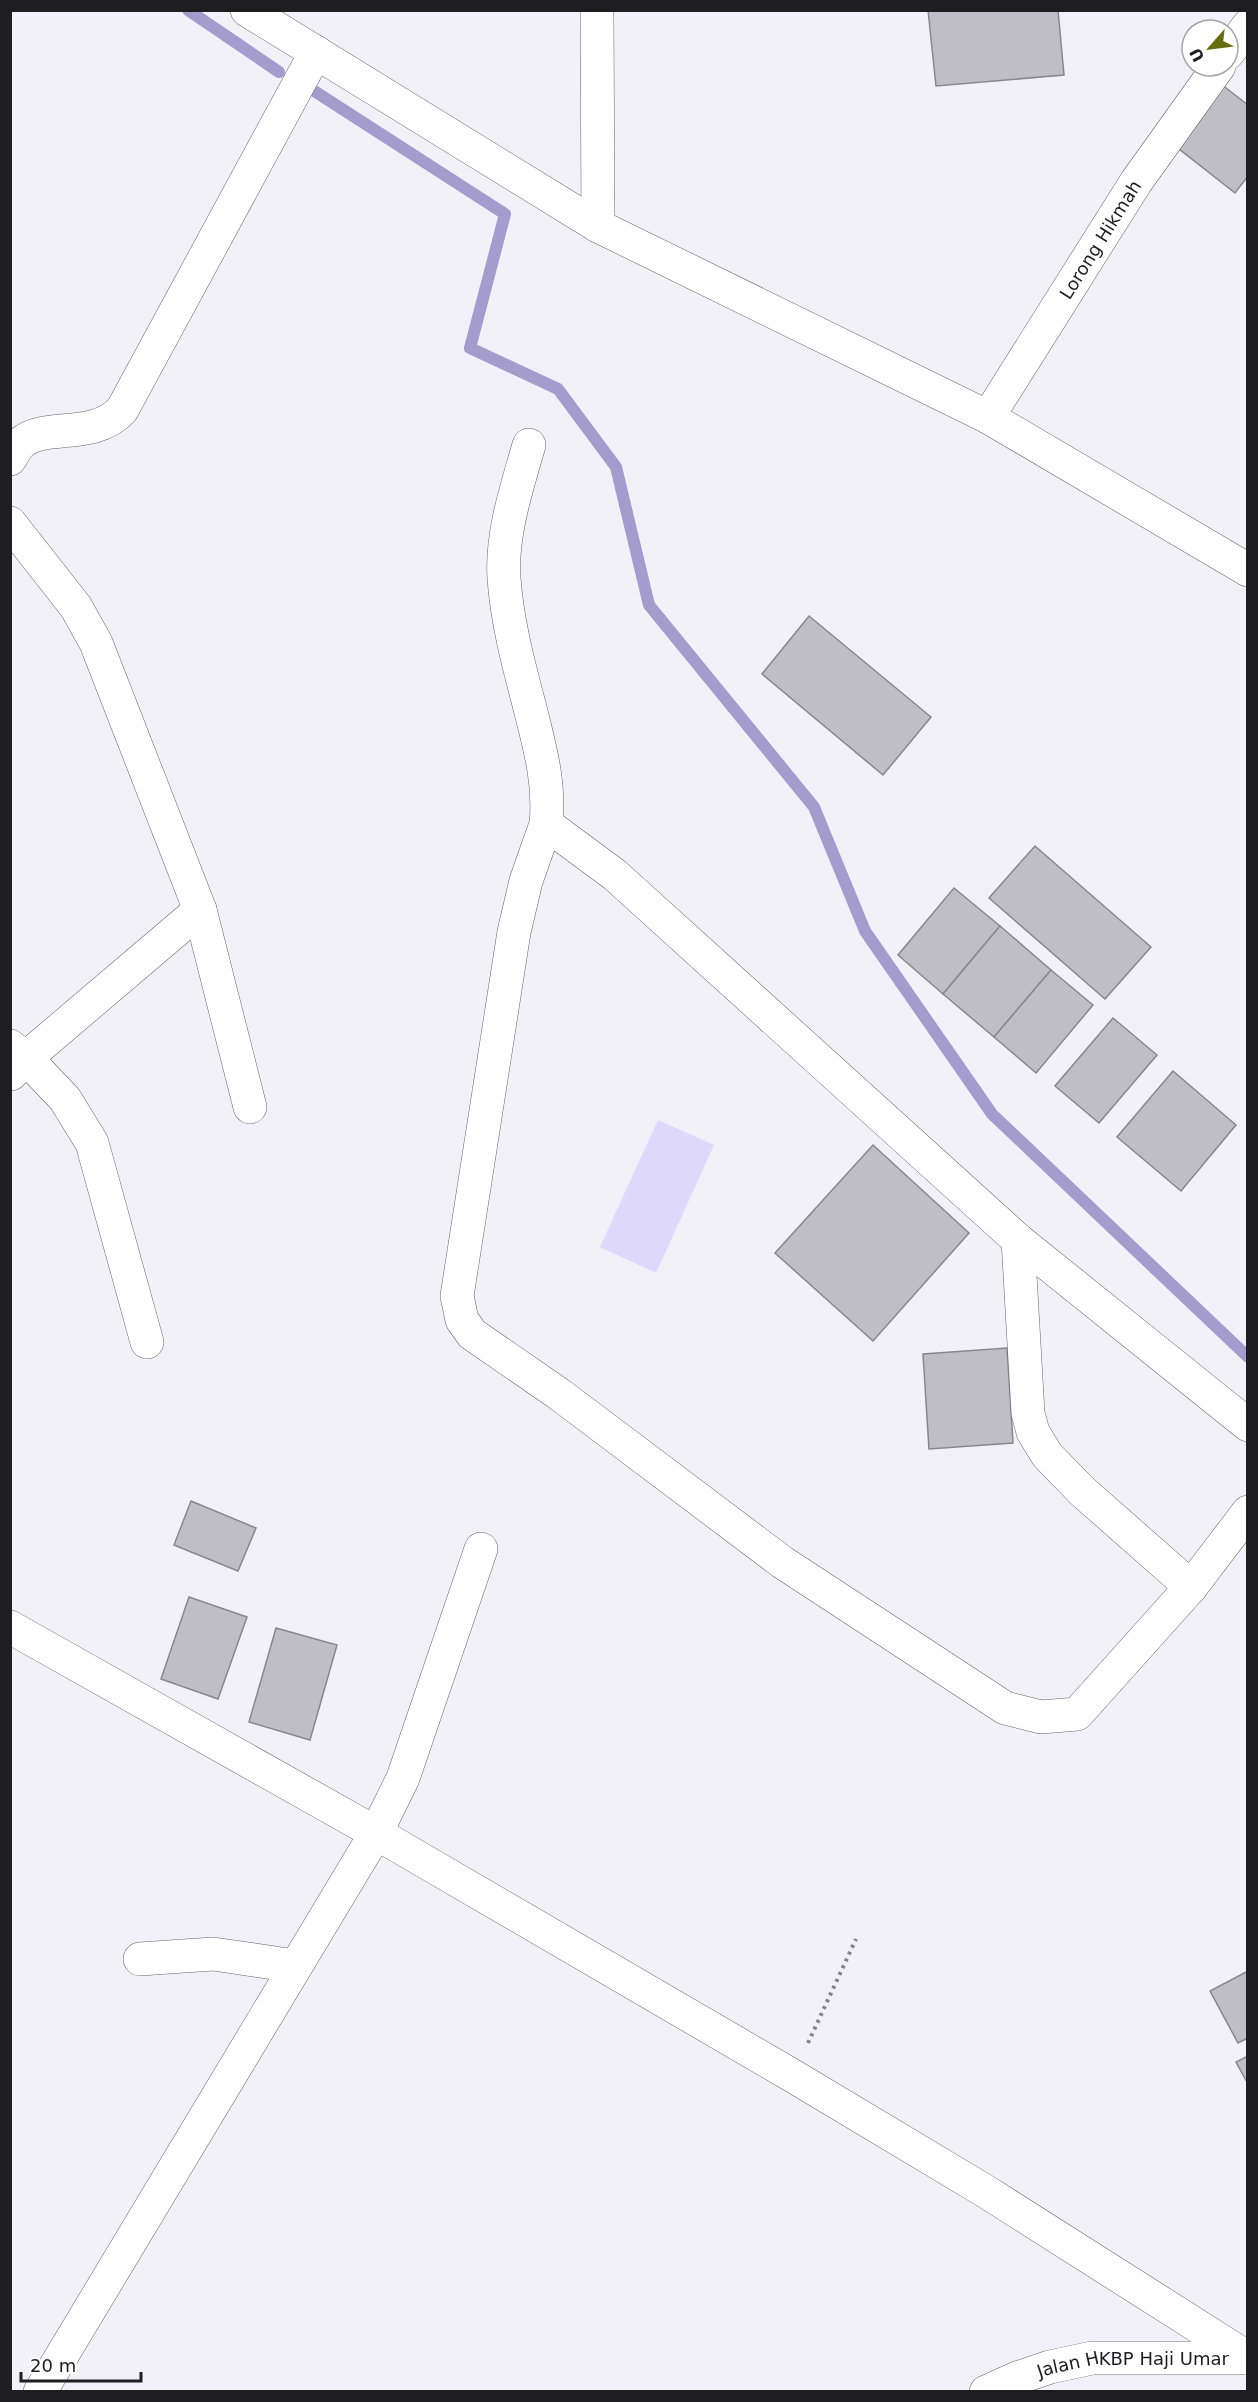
<svg xmlns="http://www.w3.org/2000/svg" width="1258" height="2402" viewBox="0 0 1258 2402" font-family="'DejaVu Sans',sans-serif">
  <rect width="100%" height="100%" fill="#f2f0f9"/>
  <path fill="#ded9fb" d="M658 1120 714 1145 656 1273 600 1247Z"/>
  <g fill="none" stroke-linecap="round" stroke-linejoin="round">
    <g stroke="#a59cce" stroke-width="12">
      <path d="M188 10 279 72"/>
      <path d="M308 87 505 214 470 348 558 389 616 467 649 605 814 807 865 931 992 1114 1248 1357"/>
    </g>
  </g>
  <g fill="#bfbec6" stroke="#88878f" stroke-width="1.5">
    <path d="M928 10H1058L1064 75 936 86Z"/>
    <path d="M1221 84 1248 105V176L1235 193 1174 145Z"/>
    <path d="M809 616 931 717 883 775 762 674Z"/>
    <path d="M1035 846 1151 947 1105 999 989 898Z"/>
    <path d="M954 888 1000 926 943 994 898 955Z"/>
    <path d="M1000 926 1051 970 994 1037 943 994Z"/>
    <path d="M1051 970 1093 1005 1036 1073 994 1037Z"/>
    <path d="M1113 1018 1157 1055 1099 1123 1055 1086Z"/>
    <path d="M1173 1071 1236 1125 1181 1191 1117 1137Z"/>
    <path d="M873 1145 969 1233 873 1341 775 1253Z"/>
    <path d="M1007 1348 1013 1443 929 1449 923 1354Z"/>
    <path d="M191 1501 256 1528 238 1571 174 1545Z"/>
    <path d="M189 1597 247 1617 218 1699 161 1679Z"/>
    <path d="M276 1628 337 1645 310 1740 249 1722Z"/>
    <path d="M1248 1971V2038L1238 2043 1210 1991Z"/>
    <path d="M1248 2056V2084L1236 2062Z"/>
  </g>
  <g fill="none" stroke-linecap="round" stroke-linejoin="round">
    <defs>
      <g id="minor">
        <path d="M247 10 598 226 988 417 1248 570"/>
        <path d="M597 10 598 226"/>
        <path d="M1228 53 1248 26"/>
        <path id="s1" d="M988 417 1136 182 1219 66"/>
        <path d="M529 445C517 487 501 534 504 578 507 622 519 666 530 708 540 748 550 783 546 824"/>
        <path d="M10 459C13 454 16 448 21 443 45 422 93 441 122 410L316 52"/>
        <path d="M10 523 76 607 96 643 200 910 250 1107"/>
        <path d="M10 1046 26 1058 65 1099 92 1143 147 1342"/>
        <path d="M11 1074 26 1058 200 910"/>
        <path d="M1018 1240 1028 1413 1033 1432 1047 1455 1082 1491 1191 1587"/>
        <path d="M1248 1425 1018 1240 615 875 546 824 526 881 514 932 457 1296 462 1320 472 1334 559 1394 782 1562 1005 1708 1041 1717 1077 1714 1191 1587 1248 1512"/>
        <path d="M10 1627 376 1833 793 2076 985 2191 1248 2358"/>
        <path d="M140 1959 213 1954 295 1966"/>
        <path d="M40 2392 376 1833 403 1778 481 1549"/>
        <path id="s2" d="M986 2392 1017 2378 1050 2367 1092 2358H1248"/>
      </g>
    </defs>
    <use href="#minor" stroke="#66656d" stroke-width="34"/>
    <path stroke="#848389" stroke-width="4" stroke-dasharray="3 4.5" stroke-linecap="butt" d="M808 2043 856 1939"/>
    <use href="#minor" stroke="#fff" stroke-width="33"/>
  </g>
  <g text-anchor="middle" dominant-baseline="central" stroke-width="4.5" stroke-linejoin="round" paint-order="stroke">
    <g font-size="18" fill="#1e1d20" stroke="#fff">
      <text stroke="none"><textPath href="#s1" startOffset="210">Lorong Hikmah</textPath></text>
      <text stroke="none"><textPath href="#s2" startOffset="152">Jalan HKBP Haji Umar</textPath></text>
    </g>
  </g>
  <rect width="1258" height="2402" fill="none" stroke="#1e1d20" stroke-width="24"/>
  <g transform="translate(1210 48) rotate(242)"><circle r="28" fill="#ffffff" stroke="#a5a5a6" stroke-width="1.5"/>
  <path d="M0-4.5L10 22L0 15L-10 22Z" fill="#686d10"/>
  <text y="-9" font-size="16" font-weight="bold" text-anchor="middle" fill="#1e1d20">U</text>
  </g>
  <path d="M21 2372v9h120v-9" fill="none" stroke="#1e1d20" stroke-width="3"/>
  <text x="30" y="2372" font-size="18" fill="#1e1d20" stroke="#ffffff" stroke-width="4.5" paint-order="stroke">20 m</text>
</svg>
